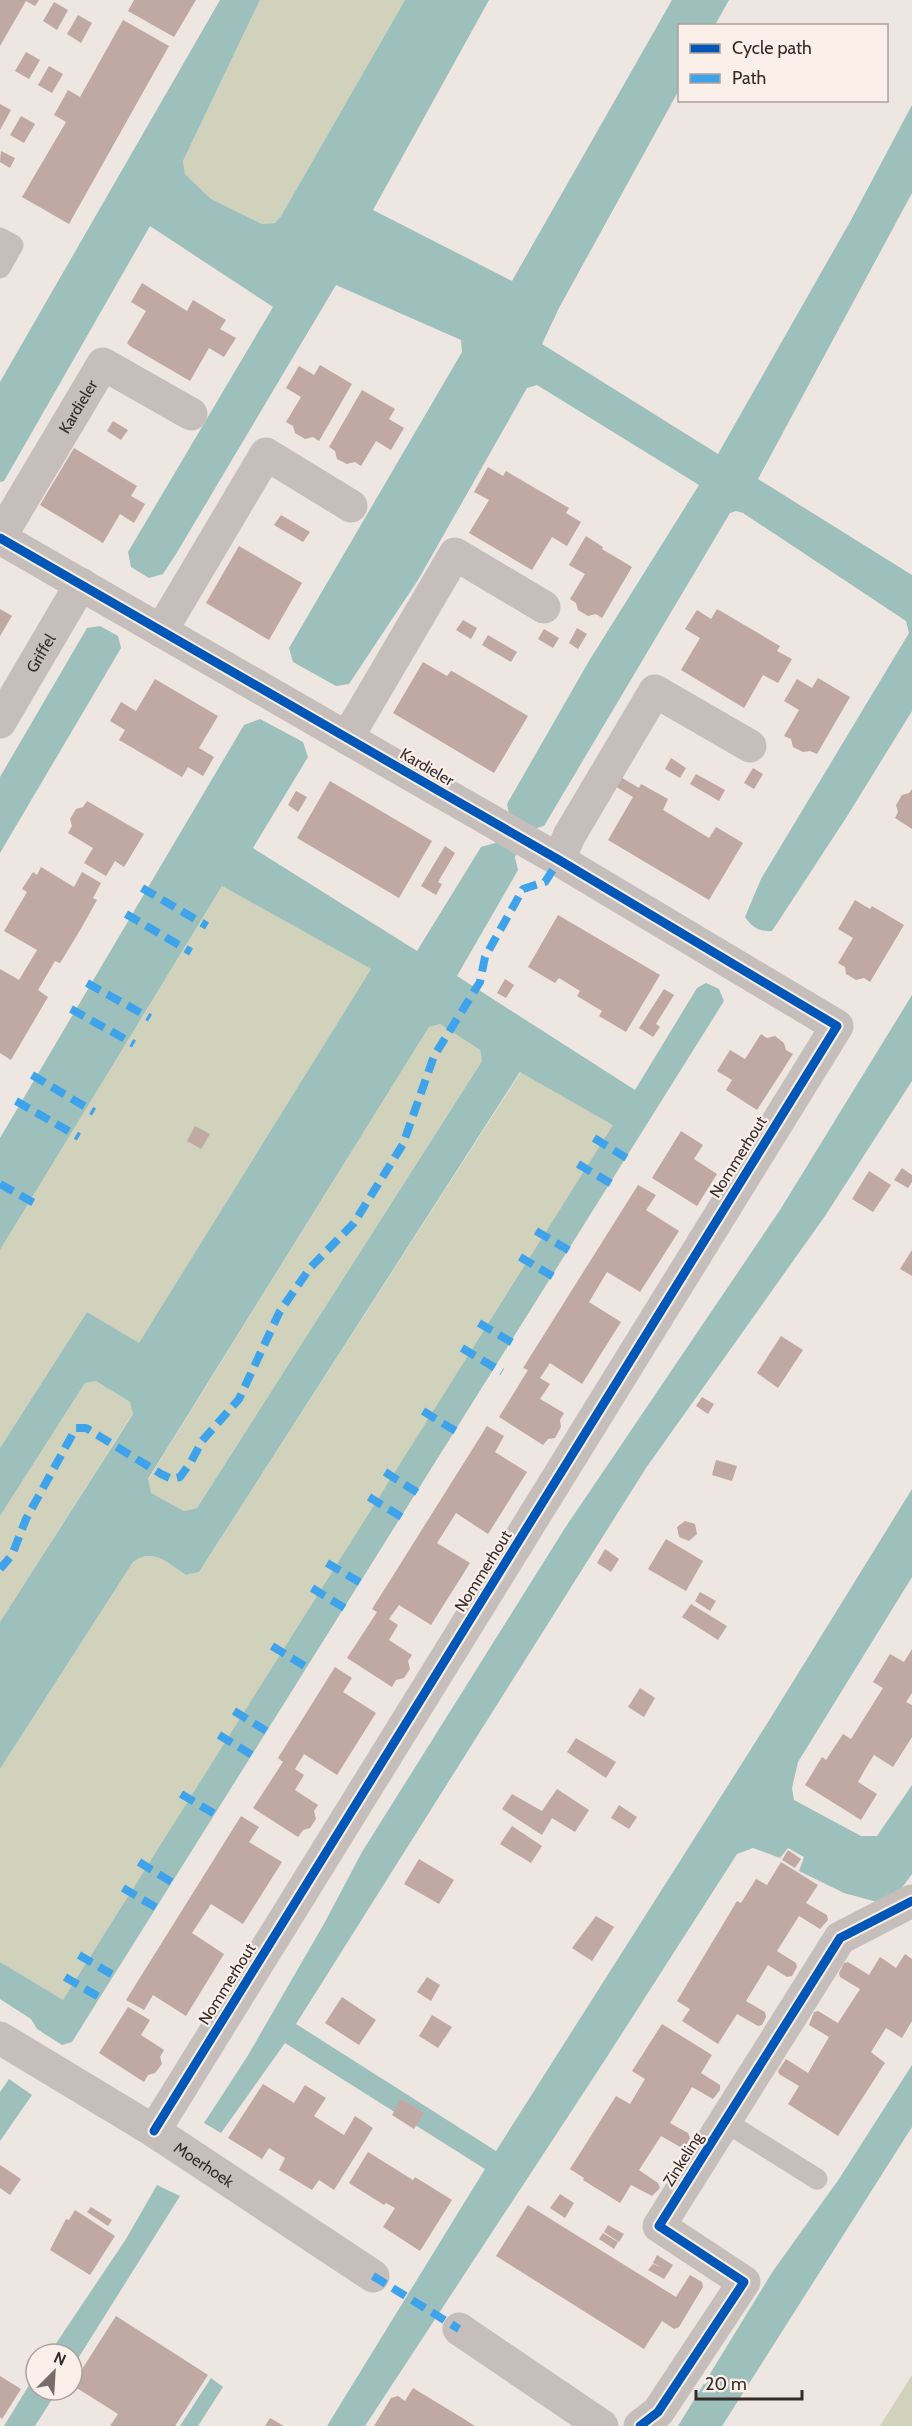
<svg xmlns="http://www.w3.org/2000/svg" width="912" height="2426" viewBox="0 0 912 2426" font-family="Cabin,sans-serif">
  <rect width="100%" height="100%" fill="#ede6e1"/>
  <g fill="#d0d2bb">
    <path d="M260 0H405L281 216 275 223 262 224 211 199 185 174 183 161Z"/>
    <path d="M222 886 371 969 139 1344 87 1312 0 1448V1250Z"/>
    <path d="M440 1024 480 1050 482 1061 197 1508 184 1511 150 1493 148 1480 429 1027Z"/>
    <path d="M521 1072 614 1124 63 2001 0 1962V1769L133 1562C155 1547 166 1563 186 1575L199 1572Z"/>
    <path d="M96 1381 130 1402 133 1413 0 1622V1516L85 1383Z"/>
    <path d="M912 2375V2426H880Z"/>
  </g>
  <g fill="#9dc0bc" fill-rule="evenodd">
    <path d="M220 0H260L183 161 185 174 211 199 262 224 275 223 281 216 405 0H489L373 210 512 281 672 0H729L715 25 680 26 679 90 559 308 542 344 718 454 851 220 912 105V193L758 479 912 575V711L846 818 772 931C759 932 752 927 745 917L761 879 909 633 906 621 743 513 736 511 730 513 544 826 530 830 515 857 518 870 457 976 635 1090 697 988 706 983 719 989 724 1001 72 2042 62 2045 37 2029 31 2019 0 1999V1962L63 2000 613 1125 520 1072 199 1572 186 1575C167 1563 154 1547 133 1562L0 1769V1622L133 1414 130 1402 96 1381 85 1383 0 1516V1448L87 1312 139 1343 371 969 222 886 0 1250V1138L244 725 260 719 303 742 308 757 253 848 417 951 481 847 495 843 510 818 507 804 589 661 699 485 537 385 527 388 418 580 349 684 336 686 293 662 289 648 462 352 461 340 336 285 176 554 163 574 149 578 131 567 128 552 273 307 150 226 4 481 0 482V382ZM440 1024 480 1050 482 1061 197 1508 184 1511 151 1493 148 1479 429 1027Z"/>
    <path d="M100 626 118 636 121 648 0 853V777L87 628Z"/>
    <path d="M912 995V1081L825 1216 646 1468 296 2024 496 2151 765 1727 912 1489V1577L798 1762 792 1788 794 1800 861 1836H877L912 1785V1874L895 1897 877 1902 844 1893 799 1871 804 1857 788 1848 780 1858 753 1848 737 1854 603 2063 365 2426H327L485 2169 285 2043 221 2133 204 2123 247 2057 325 1922 362 1852 565 1528 780 1210Z"/>
    <path d="M912 2065V2127L722 2426H678L773 2271 839 2179Z"/>
    <path d="M9 2079 32 2095 0 2141V2092Z"/>
    <path d="M157 2185 180 2196 72 2368V2354H49L126 2239Z"/>
    <path d="M36 2374V2390H58L35 2426H4Z"/>
    <path d="M211 2378 223 2387 198 2426H180Z"/>
  </g>
  <g fill="#c0a8a3">
    <path d="M0 0H39L35 6 26 1 0 46Z"/>
    <path d="M134 0H196L174 37 128 11Z"/>
    <path d="M54 2 68 10 57 30 43 21Z"/>
    <path d="M78 15 92 23 81 43 67 34Z"/>
    <path d="M123 20 169 46 69 224 22 197 66 122 54 115 68 90 80 97Z"/>
    <path d="M26 52 40 60 29 79 15 71Z"/>
    <path d="M49 66 63 74 52 93 38 85Z"/>
    <path d="M0 104 11 110 0 130Z"/>
    <path d="M21 116 35 124 24 143 10 135Z"/>
    <path d="M1 151 15 158 10 168 0 162Z"/>
    <path d="M142 283 187 311 193 300 226 320 220 329 236 338 224 357 209 348 190 381 130 346 127 343 146 311 131 302Z"/>
    <path d="M320 365 352 384 319 441 313 437 305 439 295 433 293 426 286 422 301 397 286 388 299 366 314 375Z"/>
    <path d="M362 390 395 409 389 419 404 428 391 450 376 441 361 466 355 462 347 464 337 459 335 451 329 447Z"/>
    <path d="M113 421 128 430 121 440 107 431Z"/>
    <path d="M74 448 137 486 131 496 145 504 134 523 120 514 103 543 40 505Z"/>
    <path d="M488 467 503 476 506 471 569 508 566 513 581 522 567 546 552 537 532 570 469 533 489 500 474 492Z"/>
    <path d="M281 515 310 532 303 542 274 525Z"/>
    <path d="M586 536 603 547 602 549 632 567 602 618 596 614 588 616 578 610 576 603 570 599 585 574 569 565Z"/>
    <path d="M239 546 302 583 269 640 206 603Z"/>
    <path d="M0 609 12 616 0 636Z"/>
    <path d="M717 609 780 646 777 651 792 659 778 683 763 675 744 708 681 670 700 638 685 629 697 610 711 619Z"/>
    <path d="M463 620 477 628 471 639 456 630Z"/>
    <path d="M577 628 587 634 578 649 569 643Z"/>
    <path d="M544 629 559 638 553 648 538 639Z"/>
    <path d="M488 635 517 652 511 662 482 645Z"/>
    <path d="M423 662 447 676 451 671H452L528 716 494 773 393 713Z"/>
    <path d="M818 678 850 697 817 754 810 751 803 752 793 747 791 739 784 736 799 710 784 701 797 679 812 688Z"/>
    <path d="M155 679 218 716 199 748 214 757 203 776 188 767 182 777 119 740 125 730 110 721 121 702 136 711Z"/>
    <path d="M671 758 686 768 680 778 665 769Z"/>
    <path d="M753 768 763 774 754 789 744 783Z"/>
    <path d="M696 774 725 790 719 801 690 784Z"/>
    <path d="M619 776 639 788 641 784 668 799 663 810 709 838 716 827 743 843 709 900 608 840 633 797 613 785Z"/>
    <path d="M330 781 432 841 399 898 297 838Z"/>
    <path d="M912 789V829L895 818 898 812 896 805 902 795 909 793Z"/>
    <path d="M296 791 307 797 298 812 288 805Z"/>
    <path d="M87 801 144 834 124 867 115 861 106 876 84 863 93 848 68 833 72 826 70 819 76 809 83 807Z"/>
    <path d="M445 846 455 853 438 882 442 884 436 895 421 886Z"/>
    <path d="M41 867 74 887 82 872 101 883 93 898 97 900 79 932 60 963 55 961 38 990 48 997 11 1060 0 1053V969L19 980 37 950 4 931 27 892 22 889 33 872 37 875Z"/>
    <path d="M855 900 870 909 872 906 904 925 870 982 864 978 856 980 846 974 845 967 838 963 853 938 838 929Z"/>
    <path d="M558 915 660 975 626 1032 599 1016 602 1011 577 996 580 991 559 978 555 983 528 967Z"/>
    <path d="M505 979 514 985 506 998 497 993Z"/>
    <path d="M664 989 674 995 656 1024 660 1027 653 1037 639 1028Z"/>
    <path d="M761 1034 767 1038 775 1036 784 1043 786 1050 793 1054 757 1110 726 1090 732 1080 717 1071 730 1050 745 1059Z"/>
    <path d="M195 1126 210 1134 201 1149 187 1141Z"/>
    <path d="M681 1131 703 1145 694 1159 717 1174 697 1206 652 1178Z"/>
    <path d="M902 1168 912 1175V1182L908 1188 894 1180Z"/>
    <path d="M869 1171 891 1185 873 1212 852 1199Z"/>
    <path d="M638 1185 656 1195 646 1210 679 1231 640 1292 607 1272 589 1302 621 1322 582 1384 550 1363 540 1378 550 1384 540 1399 564 1413 560 1420 561 1427 555 1438 548 1439 543 1445 499 1417 528 1370 523 1368Z"/>
    <path d="M912 1250V1276L900 1269Z"/>
    <path d="M781 1336 803 1350 778 1388 757 1373Z"/>
    <path d="M702 1397 714 1404 708 1414 696 1406Z"/>
    <path d="M487 1426 504 1436 495 1452 527 1472 488 1534 456 1513 437 1543 470 1563 431 1625 399 1605 389 1619 398 1625 389 1640 412 1655 408 1661 410 1669 404 1678 396 1680 392 1687 347 1658 377 1612 372 1609Z"/>
    <path d="M716 1460 737 1466 732 1481 712 1475Z"/>
    <path d="M685 1521 695 1524 697 1534 689 1541 679 1537 677 1527Z"/>
    <path d="M666 1539 703 1561 686 1591 648 1569Z"/>
    <path d="M605 1549 619 1559 611 1572 597 1563Z"/>
    <path d="M700 1592 716 1601 710 1611 695 1601Z"/>
    <path d="M691 1604 727 1626 718 1640 682 1617Z"/>
    <path d="M912 1649V1693L906 1702 912 1705V1737L893 1767 874 1755 867 1766 858 1782 877 1794 861 1820 805 1785 822 1757 826 1760 843 1734 851 1739 883 1688 873 1682 890 1654 904 1662Z"/>
    <path d="M335 1667 352 1678 343 1692 376 1713 337 1775 304 1754 295 1769 304 1775 295 1790 318 1805 314 1811 316 1819 310 1828 303 1830 298 1837 253 1808 283 1762 278 1758Z"/>
    <path d="M640 1688 655 1698 644 1717 628 1707Z"/>
    <path d="M576 1738 616 1762 606 1778 567 1752Z"/>
    <path d="M557 1789 589 1810 575 1832 552 1818 542 1835 502 1809 512 1794 542 1811Z"/>
    <path d="M619 1805 637 1817 629 1829 611 1818Z"/>
    <path d="M241 1816 259 1827 249 1842 282 1862 243 1924 211 1904 192 1933 224 1954 186 2016 153 1995 144 2010 126 2000Z"/>
    <path d="M512 1826 542 1846 531 1863 500 1844Z"/>
    <path d="M788 1850 801 1859 795 1868 782 1860Z"/>
    <path d="M419 1859 454 1880 439 1904 404 1884Z"/>
    <path d="M781 1862 818 1885 806 1903 827 1915 828 1920 820 1929 799 1916 777 1951 796 1963 797 1967 792 1976 787 1977 768 1965 746 2001 765 2012 766 2017 762 2025 758 2026 737 2014 718 2044 682 2021 690 2009 677 2001 737 1901 741 1903 756 1879 767 1885Z"/>
    <path d="M596 1916 614 1927 592 1961 572 1948Z"/>
    <path d="M905 1954 912 1959V2021L902 2038 886 2028 871 2052 885 2063 838 2136 788 2104 799 2086 779 2074 778 2071 786 2059 808 2073 829 2037 809 2025 814 2012 818 2011 838 2023 860 1989 840 1977 839 1973 844 1963 848 1962 869 1975 880 1957 896 1968Z"/>
    <path d="M427 1977 440 1985 431 2001 417 1992Z"/>
    <path d="M342 1997 376 2020 359 2045 325 2023Z"/>
    <path d="M128 2007 150 2020 141 2035 164 2050 160 2057 162 2064 155 2073 148 2075 144 2082 99 2053Z"/>
    <path d="M432 2015 452 2027 438 2048 419 2036Z"/>
    <path d="M662 2024 712 2055 701 2073 720 2085V2090L713 2099 692 2087 670 2123 688 2133 690 2138 686 2146 682 2148 661 2136 639 2170 658 2183 660 2188 652 2196 631 2185 620 2203 583 2180 584 2178 570 2169 616 2096 630 2104 645 2079 632 2071Z"/>
    <path d="M263 2084 294 2103 305 2085 326 2098 314 2116 344 2135 355 2116 373 2128 334 2190 319 2180 312 2190 279 2170 285 2158 269 2148 262 2159 228 2138Z"/>
    <path d="M401 2099 424 2113 414 2129 392 2115Z"/>
    <path d="M368 2152 413 2180 415 2177 452 2200 420 2251 383 2227 395 2208 386 2203 384 2205 349 2183Z"/>
    <path d="M0 2165 21 2179 10 2195 0 2188Z"/>
    <path d="M560 2194 574 2203 565 2218 550 2208Z"/>
    <path d="M528 2205 676 2297 690 2275 702 2282 703 2287 679 2327 674 2329 662 2321 644 2349 496 2256Z"/>
    <path d="M91 2207 112 2220 108 2226 87 2212Z"/>
    <path d="M75 2210 115 2236 90 2275 50 2250 66 2219 69 2220Z"/>
    <path d="M608 2225 624 2234 619 2242 604 2232Z"/>
    <path d="M603 2233 618 2242 614 2249 599 2239Z"/>
    <path d="M657 2255 673 2265 664 2279 648 2270 653 2264 661 2267 653 2263Z"/>
    <path d="M116 2316 208 2375 175 2426H110L118 2414 72 2385Z"/>
    <path d="M0 2376 21 2389 2 2419 0 2417Z"/>
    <path d="M413 2388 464 2419 475 2426H374L391 2398 398 2396 405 2401Z"/>
    <path d="M270 2418 284 2426H265Z"/>
  </g>
  <g fill="none" stroke-linecap="round" stroke-linejoin="round">
    <g stroke="#c6beba" stroke-width="21">
      <path d="M0 238 13 245 0 268"/>
      <path d="M724 2121 817 2179"/>
    </g>
    <g stroke="#c6beba" stroke-width="33">
      <path id="s1" d="M0 537 103 364 191 414"/>
      <path d="M0 538 559 860 837 1026 154 2131"/>
      <path d="M161 631 266 454 351 506"/>
      <path id="s2" d="M0 722 81 584"/>
      <path d="M347 738 455 554 544 607"/>
      <path d="M559 860 569 836 655 691 750 746"/>
      <path id="s3" d="M0 2038 154 2131 373 2276"/>
      <path d="M459 2329 602 2426"/>
      <path d="M640 2426 658 2412 744 2282 659 2226 840 1938 912 1901"/>
    </g>
    <g stroke="#3fa3eb" stroke-width="8" stroke-dasharray="15 8" stroke-linecap="butt">
      <path d="M142 888 207 926"/>
      <path d="M126 914 191 952"/>
      <path d="M87 983 150 1018"/>
      <path d="M71 1009 134 1044"/>
      <path d="M32 1075 94 1112"/>
      <path d="M16 1101 79 1137"/>
      <path d="M594 1138 633 1162"/>
      <path d="M578 1164 617 1187"/>
      <path d="M0 1184 36 1204"/>
      <path d="M536 1231 575 1254"/>
      <path d="M520 1257 559 1280"/>
      <path d="M479 1323 518 1346"/>
      <path d="M462 1348 502 1372"/>
      <path d="M423 1411 462 1435"/>
      <path d="M385 1472 423 1496"/>
      <path d="M369 1497 408 1521"/>
      <path d="M327 1563 366 1586"/>
      <path d="M0 1569 12 1555 26 1519 76 1428H86L161 1474 172 1479 180 1477 191 1462 202 1441 239 1399 280 1311 310 1268 354 1223 403 1144 434 1056 480 982 485 957 523 889 545 882 559 860"/>
      <path d="M312 1588 351 1612"/>
      <path d="M272 1646 311 1670"/>
      <path d="M234 1711 273 1735"/>
      <path d="M219 1735 257 1758"/>
      <path d="M181 1794 220 1817"/>
      <path d="M139 1862 178 1886"/>
      <path d="M123 1888 162 1911"/>
      <path d="M79 1955 118 1978"/>
      <path d="M65 1977 104 2000"/>
      <path d="M373 2276 459 2329"/>
    </g>
    <defs>
      <g id="cycleway">
        <path d="M0 538 559 860 837 1026 154 2131"/>
        <path d="M640 2426 658 2412 744 2282 659 2226 840 1938 912 1901"/>
      </g>
    </defs>
    <use href="#cycleway" stroke="#faf0e9" stroke-width="13"/>
    <use href="#cycleway" stroke="#0057b8" stroke-width="9"/>
  </g>
  <g text-anchor="middle" dominant-baseline="central" stroke-width="4.5" stroke-linejoin="round" paint-order="stroke">
    <g font-size="16" fill="#372b28" stroke="#faf0e9">
      <text stroke="none"><textPath href="#s1" startOffset="152">Kardieler</textPath></text>
      <text stroke="none"><textPath href="#s2" startOffset="80">Griffel</textPath></text>
      <text transform="translate(427 767) rotate(30)">Kardieler</text>
      <text transform="translate(738 1157) rotate(-58)">Nommerhout</text>
      <text transform="translate(483 1571) rotate(-58)">Nommerhout</text>
      <text transform="translate(227 1984) rotate(-58)">Nommerhout</text>
      <text transform="translate(683 2159) rotate(-58)">Zinkeling</text>
      <text stroke="none"><textPath href="#s3" startOffset="240">Moerhoek</textPath></text>
    </g>
  </g>
  <rect x="678" y="24" width="210" height="78" fill="#faf0e9" stroke="#aca19c" stroke-width="1.5"/>
  <rect x="690" y="44" width="30" height="9" fill="#0057b8" stroke="#aca19c" stroke-width="1.5"/>
  <text x="732" y="54" font-size="18" fill="#372b28">Cycle path</text>
  <rect x="690" y="74" width="30" height="9" fill="#3fa3eb" stroke="#aca19c" stroke-width="1.5"/>
  <text x="732" y="84" font-size="18" fill="#372b28">Path</text>
  <g transform="translate(54 2372) rotate(24)"><circle r="28" fill="#faf0e9" stroke="#aca19c" stroke-width="1.5"/>
  <path d="M0-4.5L10 22L0 15L-10 22Z" fill="#776c69"/>
  <text y="-9" font-size="16" font-weight="bold" text-anchor="middle" fill="#372b28">N</text>
  </g>
  <path d="M696 2390v9h106v-9" fill="none" stroke="#372b28" stroke-width="3"/>
  <text x="705" y="2390" font-size="18" fill="#372b28" stroke="#faf0e9" stroke-width="4.5" paint-order="stroke">20 m</text>
</svg>
